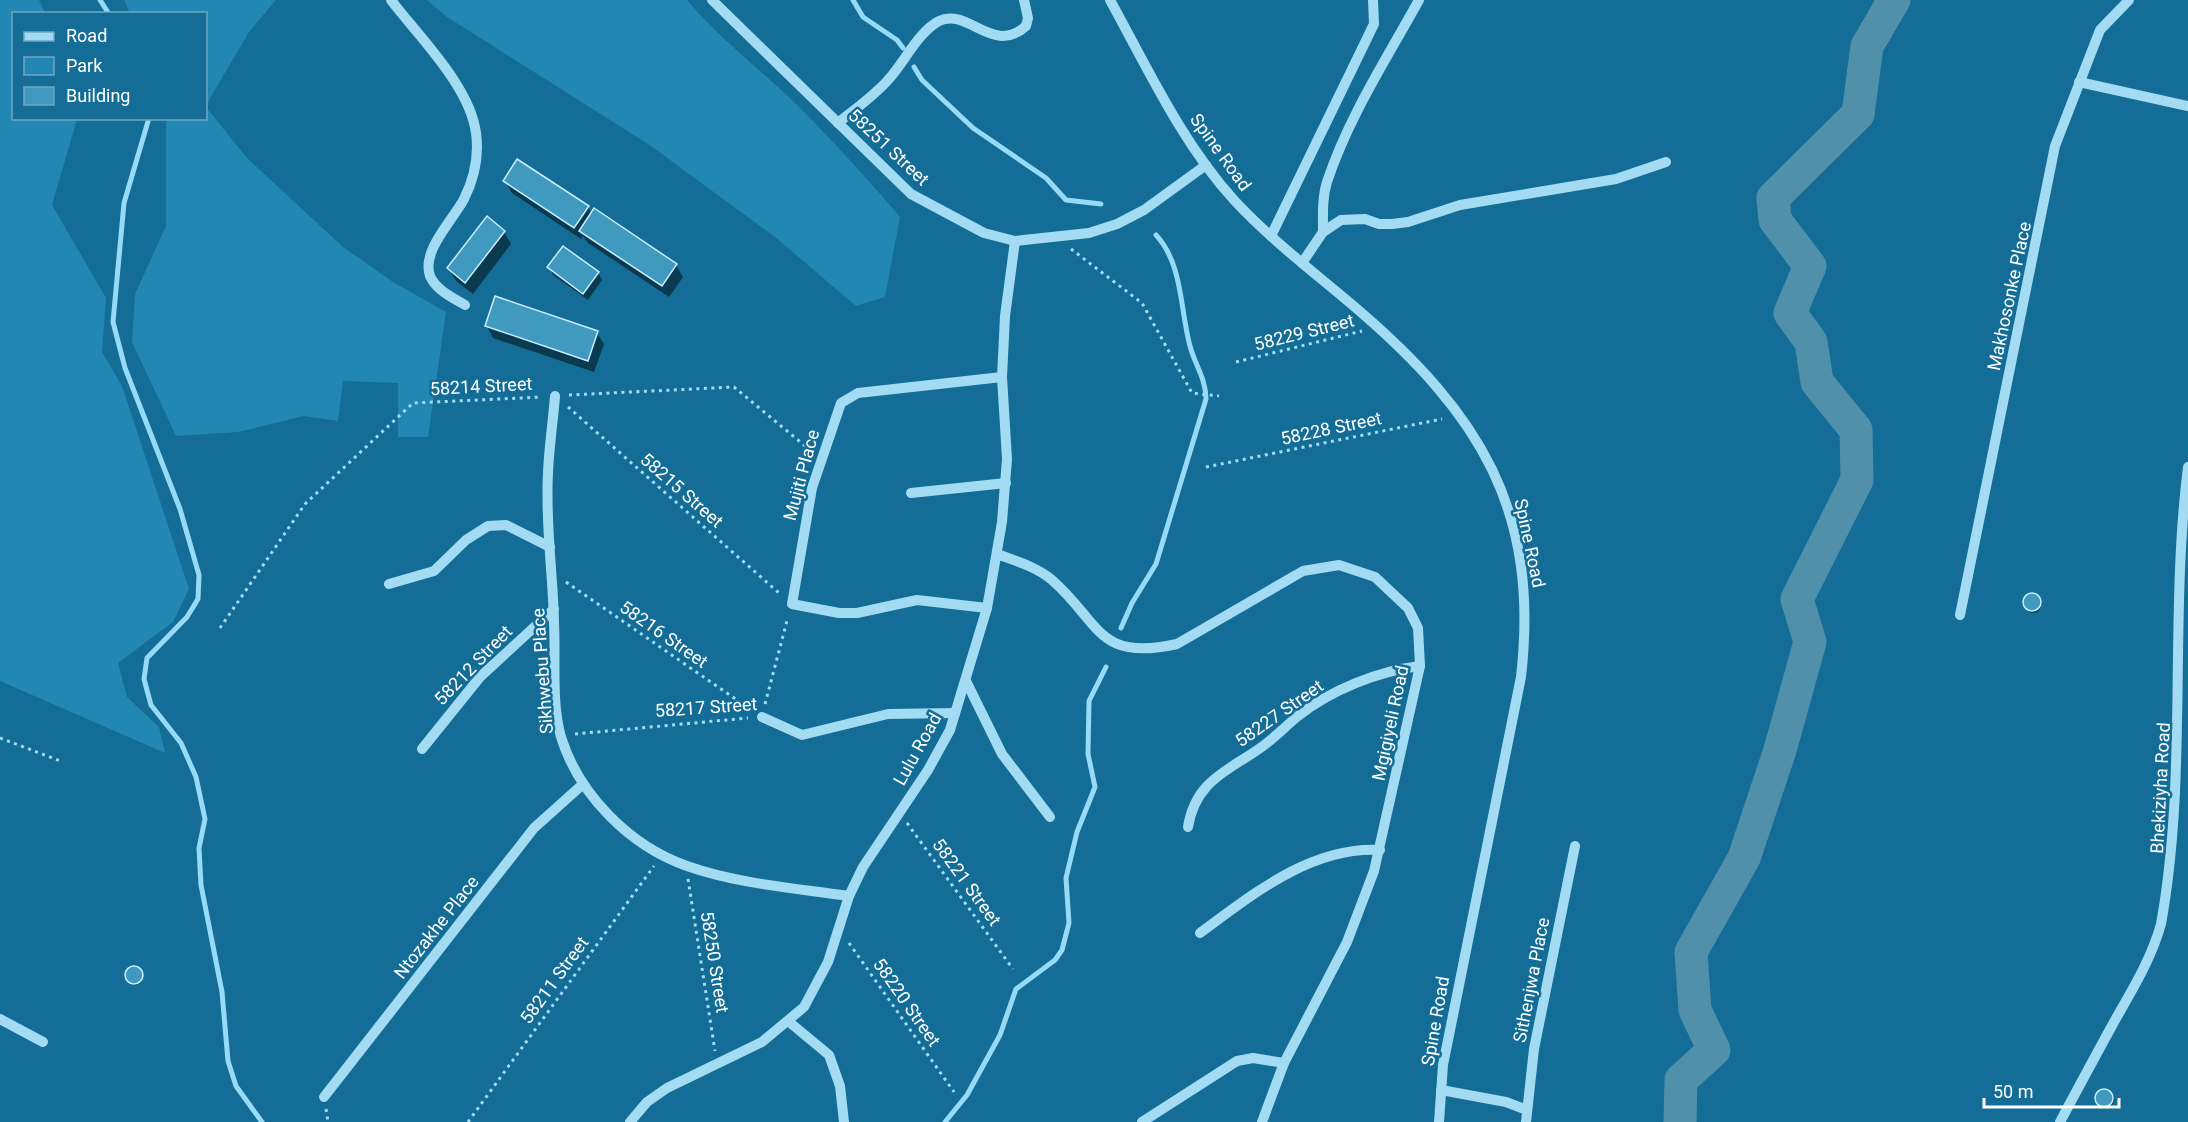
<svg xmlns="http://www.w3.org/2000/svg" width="2188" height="1122" viewBox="0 0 2188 1122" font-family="Roboto,sans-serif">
  <rect width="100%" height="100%" fill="#136d96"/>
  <g fill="#2287b3">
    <path d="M0 0H39L45 13 14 14V118L77 119 52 205 106 298 102 352 122 386 189 589 173 622 118 663 127 697 159 727 165 753 0 681Z"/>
    <path d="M124 0H276L249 32 206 105V14L130 13Z"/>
    <path d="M427 0H687C720 39 760 69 797 105 833 141 867 178 900 217L885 297 856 306 775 237 651 146 447 17Z"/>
    <path d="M206 107 247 158 343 247 393 282 446 312 428 437H398V383L343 381 338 421 304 416 238 432 176 436 132 342 135 294 166 226V119L206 118Z"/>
  </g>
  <g fill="#0007">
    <path d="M505 181 588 207 592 214 676 265 683 277 669 297 588 243 583 236 581 239 512 193Z"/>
    <path d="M504 232 511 244 473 294 456 281 449 269Z"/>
    <path d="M549 267 598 273 602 280 588 300 553 275Z"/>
    <path d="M487 326 597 333 604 344 594 372 493 338Z"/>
    <circle cx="2033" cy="605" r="8"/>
    <circle cx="135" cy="977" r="8"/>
    <circle cx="2106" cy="1100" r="8"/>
  </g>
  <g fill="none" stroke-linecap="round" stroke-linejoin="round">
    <g stroke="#95daf6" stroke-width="5">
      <path d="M100 0 109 14"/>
      <path d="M853 0 863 17 897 40 903 48"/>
      <path d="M914 67 922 80 973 128 1046 178 1066 200 1101 204"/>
      <path d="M149 118 124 203 113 322 125 368 180 509 199 575 198 599 187 617 147 658 144 679 151 705 181 743 196 777 205 819 199 848 201 885 222 992 228 1061 236 1086 262 1122"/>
      <path d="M1121 628 1132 603 1156 564 1206 399C1206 379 1195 365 1190 346 1180 310 1183 264 1156 235"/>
      <path d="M945 1122 967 1095 1000 1035 1016 989 1055 960 1062 950 1069 923 1066 878 1077 832 1095 787 1088 754 1089 701 1106 667"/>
    </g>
    <path stroke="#5190ab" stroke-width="33" d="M1680 1122 1681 1080 1714 1050 1695 1010 1691 952 1744 858 1780 750 1810 642 1797 599 1857 480 1856 430 1817 382 1811 342 1790 313 1810 266 1775 220 1773 198 1858 114 1867 46 1894 0"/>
  </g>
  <g fill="#4099bf" stroke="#cbeefd" stroke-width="1.5">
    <path d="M517 159 589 206 574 228 503 181Z"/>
    <path d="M594 208 677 264 662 286 579 231Z"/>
    <path d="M487 216 505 231 465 283 447 268Z"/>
    <path d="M563 246 599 272 583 294 547 267Z"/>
    <path d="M495 296 598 331 588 361 485 326Z"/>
    <circle cx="2032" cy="602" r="9"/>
    <circle cx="134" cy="975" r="9"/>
    <circle cx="2104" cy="1098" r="9"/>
  </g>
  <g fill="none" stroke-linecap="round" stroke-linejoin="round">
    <g stroke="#a3dbf3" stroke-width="3" stroke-dasharray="3 4.5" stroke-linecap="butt">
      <path d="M1071 249 1142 303 1192 393 1219 396"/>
      <path d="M1236 362 1362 331"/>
      <path d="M569 395 734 387 810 450"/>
      <path d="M568 407 779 593"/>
      <path d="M1206 467 1442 419"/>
      <path d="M566 582 750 709"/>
      <path d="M220 628 305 504 413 403 542 397"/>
      <path d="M765 704 788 617"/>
      <path d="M575 734 748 718"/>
      <path d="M0 738 63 762"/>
      <path d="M907 823 1013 969"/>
      <path d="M688 879 715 1051"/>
      <path d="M849 943 954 1092"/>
      <path d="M326 1109 328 1122"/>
      <path d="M468 1122 654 866"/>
    </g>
    <g stroke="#a3dbf3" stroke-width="10">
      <path d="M391 0C419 37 470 86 476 133 479 155 474 179 464 199 453 220 421 251 430 276 436 290 453 298 465 305"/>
      <path d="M712 0 911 194 984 233 1015 241 1089 233 1117 224 1144 210 1206 165"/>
      <path d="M1110 0C1147 67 1182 143 1234 200 1271 240 1315 273 1356 308 1480 414 1540 510 1521 677L1443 1065 1439 1122"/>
      <path d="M2079 82 2188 106"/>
      <path d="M838 123C855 109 874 96 888 80 904 63 918 32 939 21 968 7 993 56 1026 26L1028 18 1024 0"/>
      <path d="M1323 232C1323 215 1322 198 1327 182 1348 118 1387 58 1419 0"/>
      <path d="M1271 236 1374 24 1373 0"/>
      <path d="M1302 263 1323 232 1341 220 1365 219 1379 224H1392L1408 222 1460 205 1616 179 1666 162"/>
      <path d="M555 396C553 422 549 447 548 473 545 523 553 573 554 623 556 659 551 702 561 737 579 795 630 846 687 866 738 884 795 888 849 896"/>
      <path d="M911 493 1006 483"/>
      <path d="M997 554C1016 561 1037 567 1052 580 1101 623 1097 662 1177 644L1303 571 1339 565 1375 577 1408 608 1418 628 1420 666 1374 871 1347 942 1284 1063 1262 1122"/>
      <path d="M389 584 434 571 466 540 488 526 506 525 550 547"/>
      <path d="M987 608 917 600 857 613H839L792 604 812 488 841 403 858 393 1002 377"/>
      <path d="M1960 615 2055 146 2100 30 2129 0"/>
      <path d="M966 681 1002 754 1050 817"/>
      <path d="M762 717 802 735 888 714 955 713"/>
      <path d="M422 749 480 677 554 609"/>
      <path d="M1188 827C1196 779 1229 771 1263 746 1275 737 1286 726 1298 716 1331 690 1378 671 1420 666"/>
      <path d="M1200 933C1252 895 1311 846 1380 850"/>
      <path d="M0 1019 43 1042"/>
      <path d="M788 1021 829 1055 840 1086 844 1122"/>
      <path d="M1441 1090 1506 1102 1527 1110"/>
      <path d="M324 1097 534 828 582 785"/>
      <path d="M630 1122 647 1102 667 1088 762 1042 804 1007 828 962 849 896 863 867 928 770 950 730 987 608 1002 522 1007 459 1002 377 1005 316 1015 241"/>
      <path d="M1142 1122 1237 1061 1253 1058 1284 1063"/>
      <path d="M1526 1122 1534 1049 1575 846"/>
      <path d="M2060 1122C2078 1088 2096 1055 2114 1022 2132 990 2151 960 2161 924 2188 775 2169 618 2188 467"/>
    </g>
  </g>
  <g text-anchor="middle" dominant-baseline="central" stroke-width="5" stroke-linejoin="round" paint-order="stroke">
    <g font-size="18" fill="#fff" stroke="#136d96">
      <text transform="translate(889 147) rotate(43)">58251 Street</text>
      <text transform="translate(1221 152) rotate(54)">Spine Road</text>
      <text transform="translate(2009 296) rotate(-78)">Makhosonke Place</text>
      <text transform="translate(1304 332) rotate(-14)">58229 Street</text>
      <text transform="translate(481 386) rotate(-3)">58214 Street</text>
      <text transform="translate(1331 428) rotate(-12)">58228 Street</text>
      <text transform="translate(801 475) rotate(-75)">Mujiti Place</text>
      <text transform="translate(682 490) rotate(41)">58215 Street</text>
      <text transform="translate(1530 543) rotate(78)">Spine Road</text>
      <text transform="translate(664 634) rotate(35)">58216 Street</text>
      <text transform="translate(473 665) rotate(-46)">58212 Street</text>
      <text transform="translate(542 671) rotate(-94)">Sikhwebu Place</text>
      <text transform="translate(706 707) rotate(-4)">58217 Street</text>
      <text transform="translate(1279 713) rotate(-35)">58227 Street</text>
      <text transform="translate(1390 723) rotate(-78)">Mgigiyeli Road</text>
      <text transform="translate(917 749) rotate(-61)">Lulu Road</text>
      <text transform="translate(2160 788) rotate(-87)">Bhekiziyha Road</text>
      <text transform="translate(967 882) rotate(54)">58221 Street</text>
      <text transform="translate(436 927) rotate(-52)">Ntozakhe Place</text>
      <text transform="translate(715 962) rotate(81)">58250 Street</text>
      <text transform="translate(554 980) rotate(-54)">58211 Street</text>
      <text transform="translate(1531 980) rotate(-79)">Sithenjwa Place</text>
      <text transform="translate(907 1002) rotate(55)">58220 Street</text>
      <text transform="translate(1435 1021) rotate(-80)">Spine Road</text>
    </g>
  </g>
  <rect x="12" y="12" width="195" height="108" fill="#136d96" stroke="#71a7c0" stroke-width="1.5"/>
  <rect x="24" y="32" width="30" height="9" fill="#a3dbf3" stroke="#71a7c0" stroke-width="1.5"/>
  <text x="66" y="42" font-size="18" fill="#ffffff">Road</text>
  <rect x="24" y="57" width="30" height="18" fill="#2287b3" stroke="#71a7c0" stroke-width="1.5"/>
  <text x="66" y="72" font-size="18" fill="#ffffff">Park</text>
  <rect x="24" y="87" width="30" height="18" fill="#4099bf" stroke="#71a7c0" stroke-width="1.5"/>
  <text x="66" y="102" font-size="18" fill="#ffffff">Building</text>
  <path d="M1984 1098v9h135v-9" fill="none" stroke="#ffffff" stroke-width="3"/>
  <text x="1993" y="1098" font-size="18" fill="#ffffff" stroke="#136d96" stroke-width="4.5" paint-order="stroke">50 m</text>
</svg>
